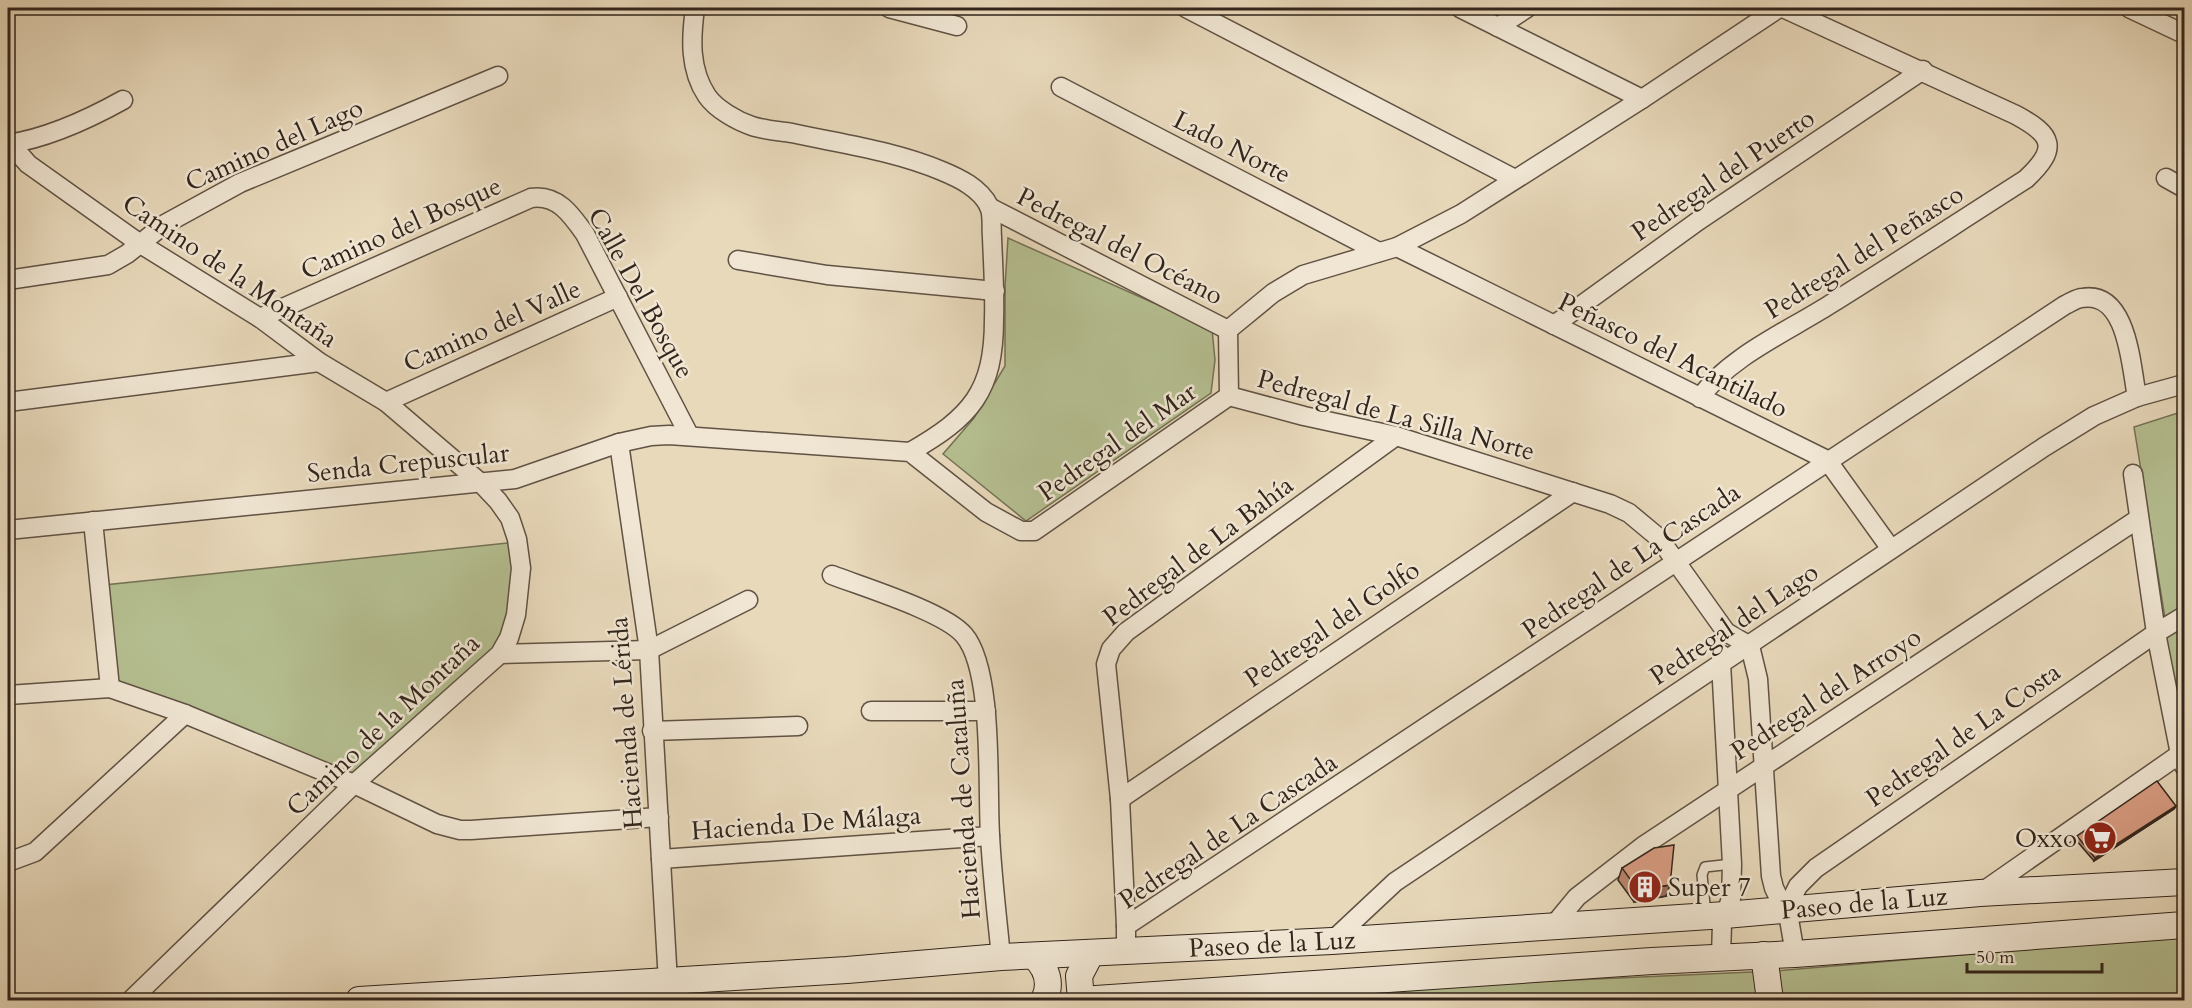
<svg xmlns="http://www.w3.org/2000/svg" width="2192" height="1008" viewBox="0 0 2192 1008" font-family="Cardo,serif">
  <rect width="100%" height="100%" fill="#e8d9bb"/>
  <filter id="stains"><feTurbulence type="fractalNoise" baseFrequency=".00333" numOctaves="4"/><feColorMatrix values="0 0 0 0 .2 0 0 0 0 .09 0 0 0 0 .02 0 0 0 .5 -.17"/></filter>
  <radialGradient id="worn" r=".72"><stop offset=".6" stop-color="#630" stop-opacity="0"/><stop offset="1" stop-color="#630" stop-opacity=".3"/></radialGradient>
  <g fill="#b5bf91" stroke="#747256" stroke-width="1.5">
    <path d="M1008 238 1212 329 1215 360 1211 393 1026 521 943 454 974 418 1005 366V287Z"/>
    <path d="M2184 411V606L2165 618 2134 427Z"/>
    <path d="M517 542 509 638 354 784 110 688 104 585Z"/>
    <path d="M2184 625V713L2161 638Z"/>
    <path d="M2184 936V1000H1126L1774 971Z"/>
  </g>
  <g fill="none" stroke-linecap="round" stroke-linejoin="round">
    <defs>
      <path id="lane" d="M1706 915 1702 875 1705 867 1732 864"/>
      <g id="street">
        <path d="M695 8C691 38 689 69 707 96 716 109 737 121 752 126 764 130 779 131 792 133 842 144 895 151 942 171 959 178 980 188 989 206 993 214 991 228 992 237 993 265 995 292 994 319 994 392 971 417 910 452"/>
        <path d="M889 8 957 26"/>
        <path d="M1186 8 1515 179"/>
        <path d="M1460 8 1642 99"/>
        <path d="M2129 8 2184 34"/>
        <path d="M1498 27 1527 8"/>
        <path d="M1061 87 1379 252"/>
        <path d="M8 141 28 164 139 243 260 318 319 362 386 402 482 484 498 501 510 518 517 539 521 568 516 615 509 638 500 654 354 784 131 1000"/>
        <path d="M8 144C48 138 87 120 123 100"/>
        <path d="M2166 178 2184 188"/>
        <path d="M989 207 1228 330"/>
        <path d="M1397 247 1827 460 1891 549"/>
        <path d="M738 260 827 275 995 291"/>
        <path d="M8 280 108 265 127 254 165 224 240 183 498 76"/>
        <path d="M260 318 531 198C557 194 571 214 585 234L689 435"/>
        <path d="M1554 325 1698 221 1923 70"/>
        <path d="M1228 330 1229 396 1304 416 1396 436 1610 504 1629 513 1659 538 1726 632 1750 646 1758 679 1771 876 1774 888 1789 919 1795 954"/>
        <path d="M1228 330 1273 293 1303 275 1397 247 1461 214 1642 99 1779 8"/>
        <path d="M1700 398C1727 358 1788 331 1829 305 1895 264 1960 221 2026 179 2059 148 2053 135 2016 115L1783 8"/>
        <path d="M8 402 319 362"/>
        <path d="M386 402 618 297"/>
        <path d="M619 443 649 650 669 1000"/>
        <path d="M2133 474 2156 633 2180 754 2184 766"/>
        <path d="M93 521 110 688"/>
        <path d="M8 530 515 479 619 443 651 436 669 435 910 452 986 512 1021 531H1034L1229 396"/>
        <path d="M832 575C863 587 945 612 964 635 994 670 987 786 990 835 992 875 997 916 1001 957"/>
        <path d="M500 654 649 650 748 600"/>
        <path d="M8 695 110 688 185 714 354 784 437 824 460 830H471L659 817"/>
        <path d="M871 711H986"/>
        <path d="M652 731 798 726"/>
        <path d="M1120 799 1573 492"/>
        <path d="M661 859 990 836"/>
        <path d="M8 862 35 852 185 714"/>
        <path d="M1982 892 2180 754"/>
        <path d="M1786 910 1798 886 1816 868 2156 633 2184 616"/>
        <path d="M1126 926 1120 799 1106 664 1111 649 1126 632 1396 436"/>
        <path d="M1553 926 1577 897 1643 846 2138 519"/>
        <path d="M1332 941 1395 882 2044 447 2094 416 2137 397 2184 384"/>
        <path d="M1126 951V926C1439 719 1750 510 2065 305 2070 303 2077 298 2082 298 2128 290 2131 367 2137 397"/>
        <path d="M1721 957 1722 923 1731 899 1732 864 1721 663 1722 655"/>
      </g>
      <g id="secondary">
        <path d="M1764 955 1770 1000"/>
        <path d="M1034 956C1047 968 1052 984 1044 1000"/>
        <path d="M359 1000 847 970 1001 957 1332 941 1725 915 1980 893 2184 882"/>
        <path d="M1081 1000 1652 961 1795 954 2184 925"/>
        <path d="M1081 1000 1079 976 1091 953"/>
      </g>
    </defs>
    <use href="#lane" stroke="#605244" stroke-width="12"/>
    <use href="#street" stroke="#605244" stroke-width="21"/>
    <use href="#secondary" stroke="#32251c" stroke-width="28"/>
    <use href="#lane" stroke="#f0e6d3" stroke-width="9"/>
    <use href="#street" stroke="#f0e6d3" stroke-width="18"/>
    <use href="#secondary" stroke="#f0e6d3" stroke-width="26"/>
  </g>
  <g fill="#bb8771" stroke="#32251c" stroke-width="1.5">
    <path d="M2176 806 2174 809 2094 861 2076 840 2077 836Z"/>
    <path d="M1622 868 1666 896 1634 902 1618 880Z"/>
  </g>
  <g fill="#996e5c" stroke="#32251c" stroke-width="1.5">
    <path d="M2176 806 2174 809 2094 861 2095 858Z"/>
    <path d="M1670 885 1666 896 1634 902 1638 890Z"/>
  </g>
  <g fill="#da9d83" stroke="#32251c" stroke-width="1.5">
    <path d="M2157 781 2176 806 2095 858 2077 836Z"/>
    <path d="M1674 845 1670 885 1638 890 1622 868 1654 848Z"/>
  </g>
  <defs>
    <symbol id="supermarket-disc" viewBox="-11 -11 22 22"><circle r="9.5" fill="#8f2418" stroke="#f0e6d3"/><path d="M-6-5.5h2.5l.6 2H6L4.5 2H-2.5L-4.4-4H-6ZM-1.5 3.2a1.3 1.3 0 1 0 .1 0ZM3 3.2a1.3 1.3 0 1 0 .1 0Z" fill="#fff"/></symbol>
    <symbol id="building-disc" viewBox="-11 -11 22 22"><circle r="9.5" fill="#8f2418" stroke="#f0e6d3"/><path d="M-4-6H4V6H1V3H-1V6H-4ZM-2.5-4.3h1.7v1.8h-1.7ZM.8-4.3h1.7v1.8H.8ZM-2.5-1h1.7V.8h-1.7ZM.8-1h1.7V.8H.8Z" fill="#fff"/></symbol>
  </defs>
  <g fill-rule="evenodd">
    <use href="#supermarket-disc" x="2081" y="819" width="38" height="38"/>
    <use href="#building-disc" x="1626" y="868" width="38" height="38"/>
  </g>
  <g text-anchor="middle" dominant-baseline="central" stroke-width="5" stroke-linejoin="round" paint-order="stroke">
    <g font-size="26" fill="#32251c" stroke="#f0e6d3">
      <text transform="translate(274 145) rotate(-24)">Camino del Lago</text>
      <text transform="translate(1232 147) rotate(27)">Lado Norte</text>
      <text transform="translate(1723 175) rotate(-34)">Pedregal del Puerto</text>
      <text transform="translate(401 228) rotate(-24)">Camino del Bosque</text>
      <text transform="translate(1120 246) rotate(27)">Pedregal del Océano</text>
      <text transform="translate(1864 252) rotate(-32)">Pedregal del Peñasco</text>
      <text transform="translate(230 271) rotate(34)">Camino de la Montaña</text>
      <text transform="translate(641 293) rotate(61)">Calle Del Bosque</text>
      <text transform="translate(492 326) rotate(-24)">Camino del Valle</text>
      <text transform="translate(1673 355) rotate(26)">Peñasco del Acantilado</text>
      <text transform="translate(1396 415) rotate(15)">Pedregal de La Silla Norte</text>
      <text transform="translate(1117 442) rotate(-35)">Pedregal del Mar</text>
      <text transform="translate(408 463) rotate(-6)">Senda Crepuscular</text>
      <text transform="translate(1198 551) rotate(-37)">Pedregal de La Bahía</text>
      <text transform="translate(1631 561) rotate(-34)">Pedregal de La Cascada</text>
      <text transform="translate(1332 624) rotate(-34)">Pedregal del Golfo</text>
      <text transform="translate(1734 624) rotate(-34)">Pedregal del Lago</text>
      <text transform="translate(1826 694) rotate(-33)">Pedregal del Arroyo</text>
      <text transform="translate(626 723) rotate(-94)">Hacienda de Lérida</text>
      <text transform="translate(383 725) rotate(-43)">Camino de la Montaña</text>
      <text transform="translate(1963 735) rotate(-35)">Pedregal de La Costa</text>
      <text transform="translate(963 799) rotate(-94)">Hacienda de Cataluña</text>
      <text transform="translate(806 823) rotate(-4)">Hacienda De Málaga</text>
      <text transform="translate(1228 831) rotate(-34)">Pedregal de La Cascada</text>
      <text transform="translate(1864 903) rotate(-5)">Paseo de la Luz</text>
      <text transform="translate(1272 944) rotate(-3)">Paseo de la Luz</text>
    </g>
    <g font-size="26" fill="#32251c" stroke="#f0e6d3" text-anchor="end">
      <text x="2077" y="838">Oxxo</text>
      <text x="1668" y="887" text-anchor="start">Super 7</text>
    </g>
  </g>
  <rect width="2192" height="1008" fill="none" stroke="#e8d9bb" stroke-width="30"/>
  <rect x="9" y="9" width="2174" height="990" fill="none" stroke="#32251c" stroke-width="3"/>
  <rect x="15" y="15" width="2162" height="978" fill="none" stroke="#32251c" stroke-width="1.5"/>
  <path d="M1967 963v9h135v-9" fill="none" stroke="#32251c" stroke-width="3"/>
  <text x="1976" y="963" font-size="18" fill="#32251c" stroke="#f0e6d3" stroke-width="4.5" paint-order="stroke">50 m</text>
  <rect width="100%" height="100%" filter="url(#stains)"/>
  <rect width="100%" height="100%" fill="url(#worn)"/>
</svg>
